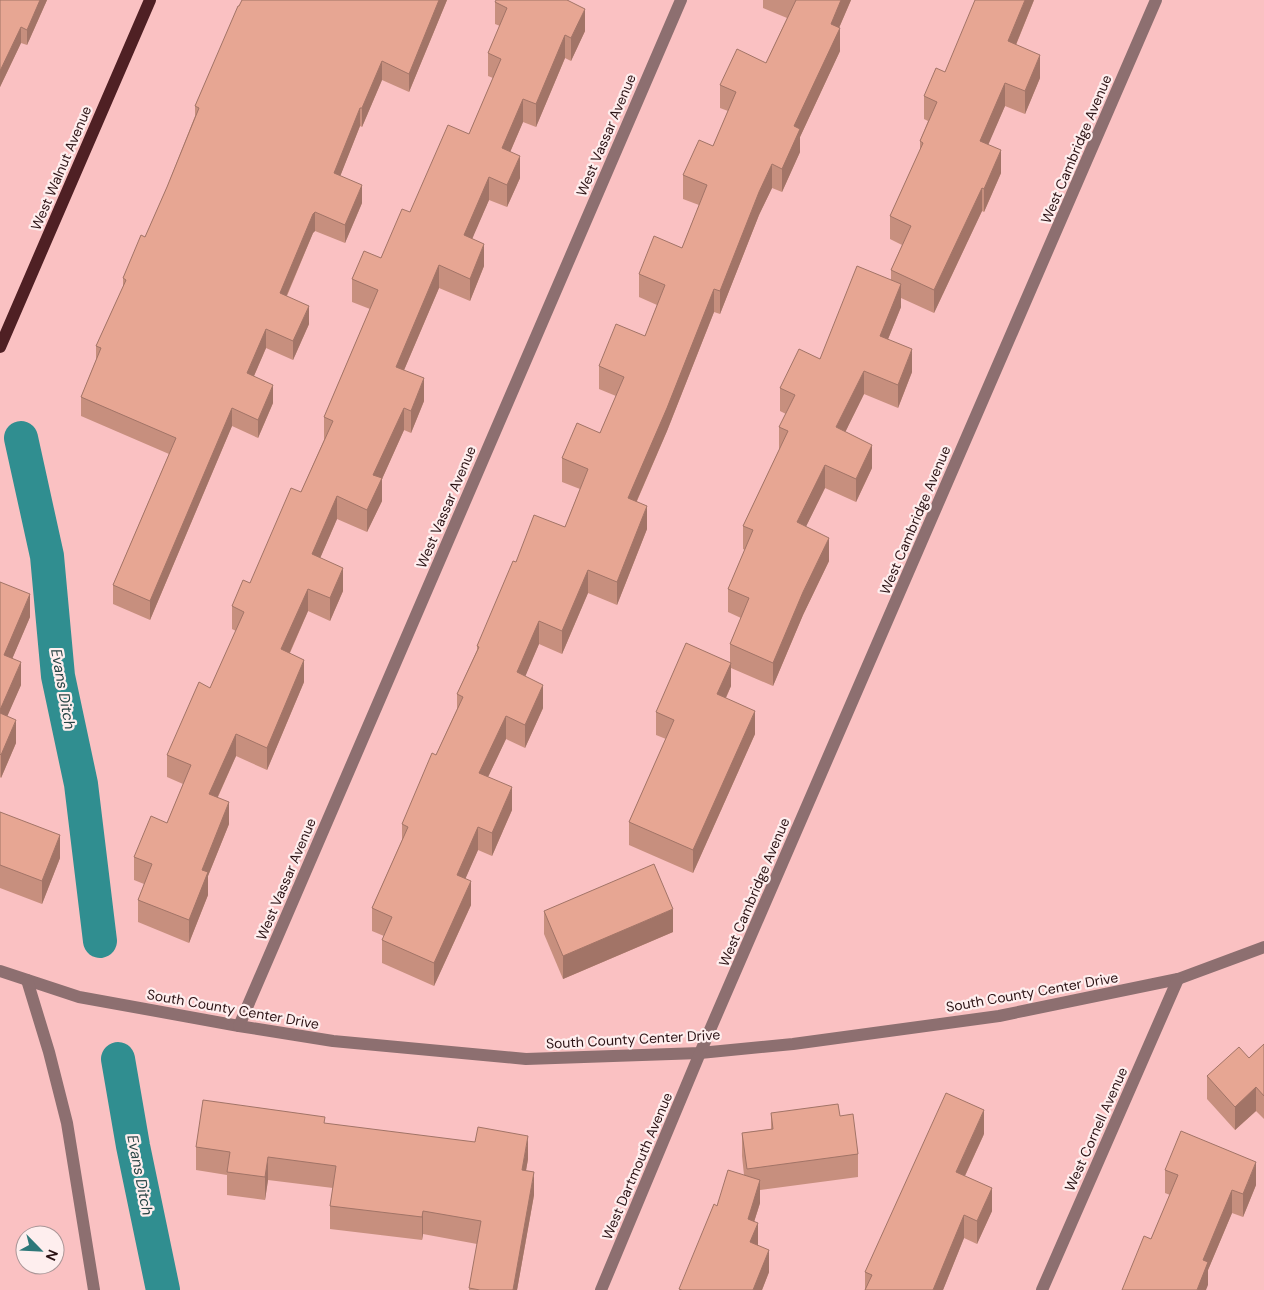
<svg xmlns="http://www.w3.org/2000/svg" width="1264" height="1290" viewBox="0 0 1264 1290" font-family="'DM Sans',sans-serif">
  <rect width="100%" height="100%" fill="#fac1c2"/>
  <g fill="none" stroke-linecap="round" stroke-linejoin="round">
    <g stroke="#308e90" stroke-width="34">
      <path d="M21 438 47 556 58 676 81 784 100 941"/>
      <path d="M118 1059 133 1146 163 1290"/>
    </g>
    <g stroke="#8d6f70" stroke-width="12">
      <path d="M0 971 79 997 239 1026 333 1041 526 1059 700 1053 793 1044 999 1016 1178 979 1264 947"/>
      <path d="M27 980 49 1052 67 1123 94 1290"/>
      <path d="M239 1026 681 0"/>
      <path d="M601 1290 700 1053 1156 0"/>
      <path d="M1042 1290 1178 979"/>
    </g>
    <path stroke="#4f2024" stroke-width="12" d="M0 347 150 0"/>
  </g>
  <g fill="#c78f7e">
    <path d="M0 0H47L27 45 21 43 0 87Z"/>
    <path d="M242 0H447L409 92 382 80 362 127 360 126 340 176 362 203 345 243 315 231 313 233 287 296 309 324 293 360 266 348 254 376 273 403 258 438 232 426 150 620 113 604V585L169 454 81 416V397L96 360V346L123 287V278L145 237 167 187 195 116V106Z"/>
    <path d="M568 0 585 31 571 61 565 58 536 127 523 122 510 152 520 178 507 207 489 200 472 238 484 266 470 301 439 288 404 370 424 401 411 433 404 430 382 479V501L367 532 337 519 320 558 343 591 330 621 308 611 290 653 304 682 267 770 236 756 218 797 229 824 208 876V895L189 943 138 922V900L144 884 134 880V857L167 823 183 784 167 777V755L210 688 236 631 232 629V606L250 583 301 492 324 440V417L370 309 352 302V279L381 258 410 212 469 134 493 78 488 76V53L500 26 495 24V2Z"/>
    <path d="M763 0H851L839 28 840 51 800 137V152L782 192 772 188 759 215 720 314 714 312 667 431 637 501 647 529 617 605 588 593 562 654 539 644 525 676 543 708 525 748 506 739 488 777 512 810 492 856 478 850 465 879 471 905 434 986 382 963V940L384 936 372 931V908L402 840V824L436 755 457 709V694L477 650V646L516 562 565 527 580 489 562 482V458L600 433 616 396 599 389V366L645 336 657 305 639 297V274L682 248 699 205 683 199V175L713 146 728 111 720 108V85L766 63 787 18 763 8Z"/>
    <path d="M1034 0 1016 45 1040 78 1025 114 1005 106 988 144 1001 173 984 212 982 211 934 313 901 298V307L888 339 912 372 898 408 864 394 845 432 872 468 856 502 825 488 806 526 829 561 803 615 773 686 731 668V686L726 698 755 734 693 873 629 845V822L666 739 656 735V712L730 662V644L741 618 728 612V589L745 550 743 549V526L779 450V427L786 414 780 411V388L820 359 891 280V270L902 245 890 239V216L920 150V141L928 121 924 119V96L945 72Z"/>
    <path d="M0 582 30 617 12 659 21 685 7 716 16 743 1 778 0 777Z"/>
    <path d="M0 812 60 858 42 904 0 888Z"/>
    <path d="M544 911 673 932 563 979 544 934Z"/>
    <path d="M1264 1044V1119L1256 1111 1235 1130 1207 1099V1076L1249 1058Z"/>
    <path d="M771 1113 840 1116 858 1154V1177L760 1190V1203L754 1222 758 1245 769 1272 762 1290H679L717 1206 744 1175 742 1156V1133L771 1129Z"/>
    <path d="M325 1124 528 1159 526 1170 534 1195 517 1290H469L477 1244 423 1234 422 1240 330 1229V1206L333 1188 268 1180 265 1200 227 1195V1175L196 1170V1147Z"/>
    <path d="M984 1134 965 1176 992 1211 977 1244 964 1238 943 1290H865V1272Z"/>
    <path d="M1165 1170 1256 1185 1243 1217 1232 1213 1208 1270V1285L1151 1239 1170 1195 1165 1193Z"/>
  </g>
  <g fill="#a27467">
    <path d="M40 0H47L27 45V30Z"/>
    <path d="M439 0H447L409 92V74Z"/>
    <path d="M841 0H851L832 44 840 28V51L800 137V152L782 192V169L794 126 831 24Z"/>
    <path d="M1025 0H1034L1008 64V41Z"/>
    <path d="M585 9V31L571 61V38Z"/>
    <path d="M21 27V43L0 87V71Z"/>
    <path d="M565 35V58L536 127V104Z"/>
    <path d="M1040 55V78L1025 114V91Z"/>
    <path d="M382 61V80L362 127V108Z"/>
    <path d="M1005 83V106L980 164V141Z"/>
    <path d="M523 99V122L502 171V148Z"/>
    <path d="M360 108V126L334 192V173Z"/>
    <path d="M1001 150V173L984 212V189Z"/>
    <path d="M520 156V178L507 207V185Z"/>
    <path d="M772 164V188L759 215 720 314V291L759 192Z"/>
    <path d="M489 177V200L464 258V235Z"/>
    <path d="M362 185V203L345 243V225Z"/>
    <path d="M982 188V211L934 313V290Z"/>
    <path d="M315 212V231L313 233 280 311V293L313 214Z"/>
    <path d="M484 244V266L470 301V279Z"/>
    <path d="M439 265V288L396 389V367Z"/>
    <path d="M901 284V307L880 359V336Z"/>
    <path d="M714 289V312L667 431 628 521V498Z"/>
    <path d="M309 306V324L293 360V341Z"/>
    <path d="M266 329V348L247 392V373Z"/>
    <path d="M912 349V372L898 408V385Z"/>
    <path d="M864 371V394L836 451V427Z"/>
    <path d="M424 378V401L411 433V411Z"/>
    <path d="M273 385V403L258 438V420Z"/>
    <path d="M232 408V426L150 620V601Z"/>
    <path d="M404 408V430L382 479V501L367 532V510L373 475Z"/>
    <path d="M872 445V468L856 502V479Z"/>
    <path d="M825 465V488L797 545V522Z"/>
    <path d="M337 496V519L312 577V554Z"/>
    <path d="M647 506V529L617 605V582Z"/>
    <path d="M829 538V561L803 615 773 686V663L803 592Z"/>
    <path d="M343 568V591L330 621V598Z"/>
    <path d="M588 570V593L562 654V631Z"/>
    <path d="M308 589V611L281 672V649Z"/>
    <path d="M30 594V617L4 678V655Z"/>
    <path d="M539 621V644L517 696V672Z"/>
    <path d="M304 660V682L267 770V748Z"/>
    <path d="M21 662V685L0 733V710Z"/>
    <path d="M731 663V686L717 717V694Z"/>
    <path d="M543 685V708L525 748V725Z"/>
    <path d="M755 711V734L693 873V850Z"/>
    <path d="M506 716V739L479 796V773Z"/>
    <path d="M16 720V743L1 778V755Z"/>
    <path d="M236 734V756L209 816V794Z"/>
    <path d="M512 787V810L492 856V833Z"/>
    <path d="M229 802V824L208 876V895L189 943V920L202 870Z"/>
    <path d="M478 827V850L457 898V875Z"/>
    <path d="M60 835V858L42 904V881Z"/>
    <path d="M471 881V905L434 986V963Z"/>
    <path d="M673 909V932L563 979V956Z"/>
    <path d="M1256 1087V1111L1235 1130V1107Z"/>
    <path d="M984 1110V1134L956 1195V1172Z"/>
    <path d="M528 1136V1159L522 1193V1170Z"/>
    <path d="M268 1157V1180L265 1200V1177Z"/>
    <path d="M1256 1162V1185L1243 1217V1194Z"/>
    <path d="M534 1172V1195L517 1290H513Z"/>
    <path d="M760 1180V1203L748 1241V1219Z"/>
    <path d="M992 1188V1211L977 1244V1221Z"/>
    <path d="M1232 1190V1213L1208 1270V1285L1206 1290H1197L1203 1260Z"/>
    <path d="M423 1211V1234L422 1240V1217Z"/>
    <path d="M964 1215V1238L943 1290H933Z"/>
    <path d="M758 1223V1246L750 1242Z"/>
    <path d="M769 1250V1272L762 1290H753Z"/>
  </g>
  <g fill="#e7a693" stroke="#a27467">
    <path d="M0 0H40L27 30 21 27 0 71Z"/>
    <path d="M242 0H439L409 74 382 61 362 108H360L334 173 362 185 345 225 315 212 313 214 280 293 309 306 293 341 266 329 247 373 273 385 258 420 232 408 150 601 113 585 176 438 81 397 101 348 96 346 126 280 123 278 141 235 145 237 167 187 199 108 195 106 238 6H239Z"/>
    <path d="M496 0H567L585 9 571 38 565 35 536 104 523 99 502 148 520 156 507 185 489 177 464 235 484 244 470 279 439 265 396 367 424 378 411 411 404 408 373 475 382 478 367 510 337 496 312 554 343 568 330 598 308 589 281 649 304 660 267 748 236 734 209 794 229 802 202 870 208 872 189 920 138 900 152 864 134 857 151 816 167 823 191 765 167 755 199 682 210 688 244 612 232 606 243 580 250 583 291 488 301 492 333 421 324 417 378 290 352 279 364 251 381 258 402 209 410 212 448 125 469 134 501 59 488 53 507 8 495 2Z"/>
    <path d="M796 0H841L831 24 840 28 794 126 800 129 782 169 772 164 759 192 720 291 714 289 667 408 628 498 647 506 617 582 588 570 562 631 539 621 517 672 543 685 525 725 506 716 479 773 512 787 492 833 478 827 457 875 471 881 434 963 382 940 392 917 372 908 408 827 402 824 432 753 436 755 463 697 457 694 479 647 477 646 513 561 516 562 534 515 565 527 588 469 562 458 577 423 600 433 624 377 599 366 616 324 645 336 665 285 639 274 654 236 682 248 707 185 683 175 699 140 713 146 736 92 720 85 737 49 766 63Z"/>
    <path d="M975 0H1025L1008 41 1040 55 1025 91 1005 83 980 141 1001 150 984 189 982 188 934 290 891 270 911 226 890 216 923 143 920 141 937 102 924 96 936 68 945 72Z"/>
    <path d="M857 266 901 284 880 336 912 349 898 385 864 371 836 427 872 445 856 479 825 465 797 522 829 538 803 592 773 663 730 644 749 598 728 589 753 530 743 526 788 431 779 427 795 395 780 388 799 349 820 359Z"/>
    <path d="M0 582 30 594 4 655 21 662 0 710Z"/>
    <path d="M686 643 731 663 717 694 755 711 693 850 629 822 674 720 656 712Z"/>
    <path d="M0 713 16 720 1 755 0 754Z"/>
    <path d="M0 812 60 835 42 881 0 865Z"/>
    <path d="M654 864 673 909 563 956 544 911Z"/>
    <path d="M1264 1044V1096L1256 1087 1235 1107 1207 1076 1239 1047 1249 1058Z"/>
    <path d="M946 1093 984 1110 956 1172 992 1188 977 1221 964 1215 933 1290H865L872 1275 865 1272Z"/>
    <path d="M203 1100 325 1117 324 1123 475 1142 478 1127 528 1136 522 1170 534 1172 513 1290H480L469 1288 481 1221 423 1211 422 1217 330 1206 336 1166 268 1157 265 1177 227 1172 230 1152 196 1147Z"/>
    <path d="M838 1104 840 1116 853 1114 858 1154 747 1169 742 1133 773 1129 771 1113Z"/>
    <path d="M1181 1131 1256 1162 1243 1194 1232 1190 1203 1260 1208 1262 1197 1290H1122L1144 1236 1151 1239 1178 1175 1165 1170Z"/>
    <path d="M728 1170 760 1180 748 1219 758 1223 750 1242 769 1250 753 1290H682L679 1289 714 1204 717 1206Z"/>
  </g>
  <g text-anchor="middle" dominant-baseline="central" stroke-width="4.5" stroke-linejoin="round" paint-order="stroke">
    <g font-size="14" fill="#2b1214" stroke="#feeeee">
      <text transform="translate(606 135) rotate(-67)">West Vassar Avenue</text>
      <text transform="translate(1076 149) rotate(-67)">West Cambridge Avenue</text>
      <text transform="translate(61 168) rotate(-67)">West Walnut Avenue</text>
      <text transform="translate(446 507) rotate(-67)">West Vassar Avenue</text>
      <text transform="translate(915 520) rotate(-67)">West Cambridge Avenue</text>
      <text transform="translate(286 879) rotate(-67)">West Vassar Avenue</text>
      <text transform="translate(754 892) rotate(-67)">West Cambridge Avenue</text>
      <text transform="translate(1032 992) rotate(-10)">South County Center Drive</text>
      <text transform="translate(233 1009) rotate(10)">South County Center Drive</text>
      <text transform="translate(633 1039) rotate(-3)">South County Center Drive</text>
      <text transform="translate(1096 1129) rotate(-66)">West Cornell Avenue</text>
      <text transform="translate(637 1166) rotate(-67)">West Dartmouth Avenue</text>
    </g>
    <g font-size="15" font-style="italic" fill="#284545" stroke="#feeeee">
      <text transform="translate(63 689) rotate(80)">Evans Ditch</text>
      <text transform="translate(140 1175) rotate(79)">Evans Ditch</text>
    </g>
  </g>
  <g transform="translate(40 1250) rotate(114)"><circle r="24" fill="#feeeee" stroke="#aa9697"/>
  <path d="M0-4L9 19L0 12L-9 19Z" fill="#2e7879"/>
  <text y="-8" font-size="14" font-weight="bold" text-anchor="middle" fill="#2b1214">N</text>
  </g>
</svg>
